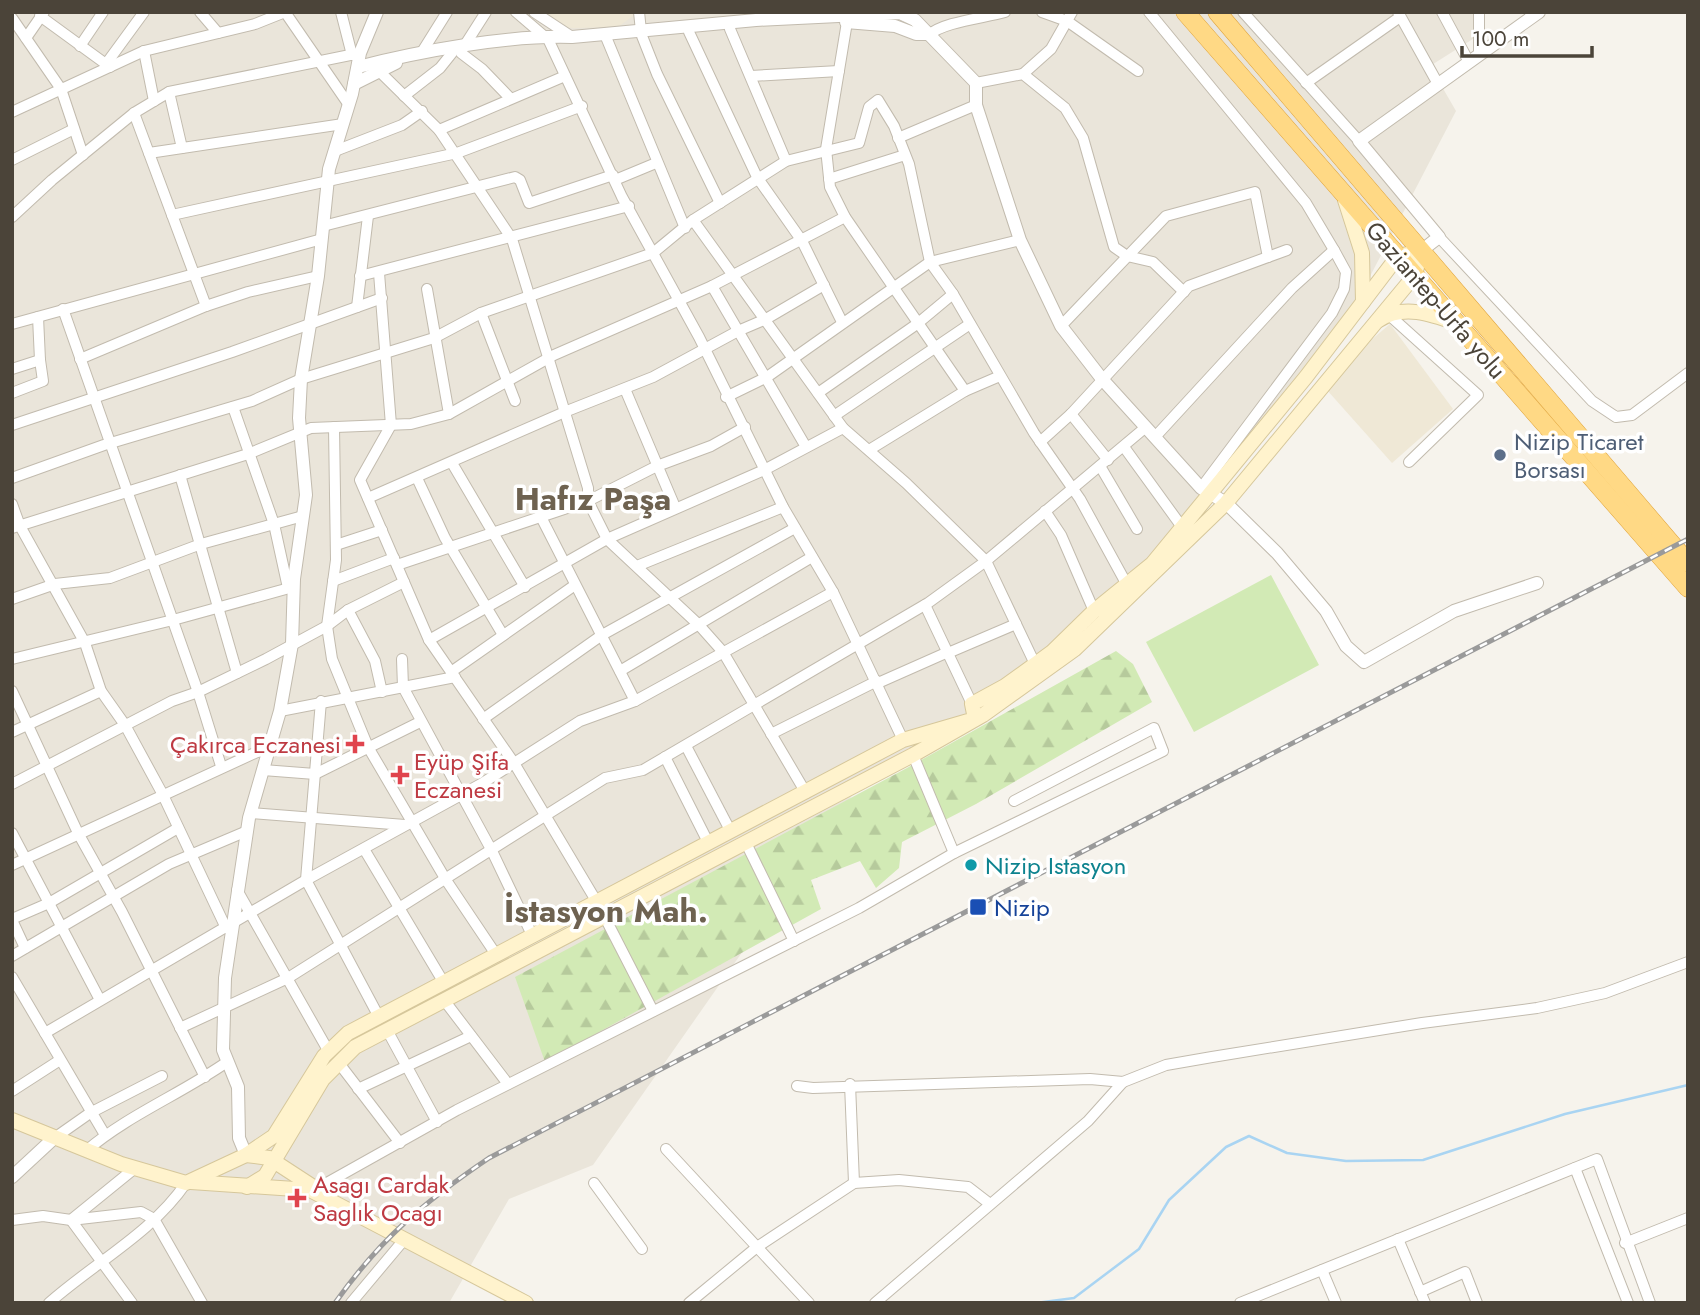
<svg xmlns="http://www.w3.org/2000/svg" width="1700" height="1315" viewBox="0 0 1700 1315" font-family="Jost,sans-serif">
  <defs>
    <pattern id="forest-firs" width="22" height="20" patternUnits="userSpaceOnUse" patternTransform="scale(1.75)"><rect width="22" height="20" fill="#d2eab5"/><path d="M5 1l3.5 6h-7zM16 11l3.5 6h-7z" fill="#b6ca9c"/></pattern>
  </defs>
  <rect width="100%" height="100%" fill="#f6f3ec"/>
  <path fill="#eae5da" d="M12 12H1475L1476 37 1430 66 1456 111 1339 336 1161 566 1019 688 858 787 593 1165 509 1199 449 1303H12Z"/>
  <g fill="#efe8d6">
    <path d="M543 12H632L633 16 618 27 573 28 564 27Z"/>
    <path d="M1390 324 1453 409 1392 463 1327 390 1362 348Z"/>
  </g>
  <path fill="url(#forest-firs)" d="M1116 651 1133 664 1152 702 976 804 902 842 899 868 876 888 860 861 811 880 821 909 545 1062 515 977 907 768Z"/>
  <path fill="#d2eab5" d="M1271 575 1319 665 1194 732 1146 642Z"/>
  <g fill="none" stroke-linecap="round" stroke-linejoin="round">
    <path stroke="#a9d4f2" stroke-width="2.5" d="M1036 1303 1074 1298 1139 1249 1169 1200 1226 1147 1249 1136 1287 1153 1346 1161 1423 1160 1565 1114 1688 1085"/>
    <defs>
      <g id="minor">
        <path d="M200 12 218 33"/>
        <path d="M285 12 349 105"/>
        <path d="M341 12 352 55"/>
        <path d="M516 12 544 36"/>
        <path d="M534 12 572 37"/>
        <path d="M639 12 641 31"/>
        <path d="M1042 12 1067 21 1138 71"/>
        <path d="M1149 12 1306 203 1334 250 1346 272 1344 289 1332 313 1201 488"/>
        <path d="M1243 12 1359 141"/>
        <path d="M1398 12 1438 84"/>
        <path d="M1442 12 1469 62"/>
        <path d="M1479 12V54"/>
        <path d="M40 16 110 67"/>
        <path d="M12 18 61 89 83 155"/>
        <path d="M847 22 826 149 830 187 845 217 965 391"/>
        <path d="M730 29 786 161"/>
        <path d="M689 32 757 177 802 241 842 322"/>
        <path d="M929 35C943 22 984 18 1005 12"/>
        <path d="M642 36 657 74 720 203"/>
        <path d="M606 37 685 228"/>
        <path d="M26 38 44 12"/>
        <path d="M549 41 622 197 699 337 783 507 833 592 903 740"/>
        <path d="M80 46 103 12"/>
        <path d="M463 48 486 12"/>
        <path d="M144 51 154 101"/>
        <path d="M422 52 447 12"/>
        <path d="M461 53 482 69 510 98"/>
        <path d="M106 64 144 12"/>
        <path d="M379 71 439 130 512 239 588 488V501L607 539 699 625 723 652 806 793"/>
        <path d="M1023 74 1051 49 1072 12"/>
        <path d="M751 76 839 71"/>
        <path d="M976 83 1023 74 1065 108 1083 138 1114 247 1127 256 1153 262 1184 292"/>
        <path d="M1306 83 1400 17"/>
        <path d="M169 92 182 148"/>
        <path d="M404 96 440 68 452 53"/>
        <path d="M12 112 144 51 255 24 285 12"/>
        <path d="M134 113 206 306"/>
        <path d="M439 130 565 76"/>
        <path d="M898 138 976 105"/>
        <path d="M335 151 402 125 422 111"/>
        <path d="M149 153 343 124"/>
        <path d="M12 160 74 129"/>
        <path d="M829 179 905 155"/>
        <path d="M615 180 656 163"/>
        <path d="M172 215 457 153 582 106"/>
        <path d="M12 217 52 180 134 113 169 92 360 53"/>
        <path d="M693 220 843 428 906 483 986 561 1035 664"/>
        <path d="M323 226 515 177 520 180 529 203 613 175"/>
        <path d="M1439 237 1592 401 1616 417 1632 415 1688 373"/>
        <path d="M379 273 391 425 360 480 429 640 514 763 598 904 653 1011"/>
        <path d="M360 276 629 206"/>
        <path d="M712 286 806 447"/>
        <path d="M427 289 449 414"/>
        <path d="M357 307 368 216"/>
        <path d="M63 309 198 692 221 766"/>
        <path d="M481 313 515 401"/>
        <path d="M1388 314 1478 395 1409 462"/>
        <path d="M12 324 322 239"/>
        <path d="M1061 326 1166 216 1255 192 1268 257"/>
        <path d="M80 359 206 306 248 292 318 276"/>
        <path d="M12 369 40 360 38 317"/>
        <path d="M625 389 675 507"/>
        <path d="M12 393 43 381 40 360"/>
        <path d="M818 393 917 324 953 294"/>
        <path d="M726 397 767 377 930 262 1020 240"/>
        <path d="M233 407 274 524 288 588"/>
        <path d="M1071 414 1108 460"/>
        <path d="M834 416 970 324"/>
        <path d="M12 425 232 352 382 298"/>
        <path d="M334 427 336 560 327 626 332 659 368 747 446 880 497 956"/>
        <path d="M1155 437 1292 288 1334 250"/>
        <path d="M1040 442 1071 414 1189 286 1287 250"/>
        <path d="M1124 447 1182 527"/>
        <path d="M869 450 965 391 1000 376"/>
        <path d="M452 463 525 587"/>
        <path d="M1100 466 1137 529"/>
        <path d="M180 475 237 673"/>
        <path d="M12 478 104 445 252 401 301 379 434 338 481 313 653 253 693 220 786 161 859 143 869 107 878 100 894 126 909 164 930 262 953 294 1034 433 1080 499 1126 583"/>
        <path d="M417 478 445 538 503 635"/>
        <path d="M368 498 567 411 653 377 738 331 766 319 824 285"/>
        <path d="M12 504 20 526 85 643 101 691 125 725 162 793 226 928"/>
        <path d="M1045 511 1061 535 1094 611"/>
        <path d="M540 515 635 701"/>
        <path d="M12 528 248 454 311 428 411 424 449 414 554 355 712 286 845 217"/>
        <path d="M336 545 382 530"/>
        <path d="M397 565 588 501 657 466 711 446 745 427"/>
        <path d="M637 566 783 507"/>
        <path d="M333 581 394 558"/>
        <path d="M12 599 55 584 110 578 201 544 303 516"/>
        <path d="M925 605 972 704"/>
        <path d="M348 610 375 661 382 692"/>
        <path d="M429 640 607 539 764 470 843 428"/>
        <path d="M948 653 1016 624"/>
        <path d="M12 659 173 620 293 587"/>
        <path d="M402 659 403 687 492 851 533 937"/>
        <path d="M620 671 812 557"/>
        <path d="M451 672 575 585"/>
        <path d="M878 683 948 652"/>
        <path d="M12 691 78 833 122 912 205 1077"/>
        <path d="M321 701 306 880 379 1017"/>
        <path d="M280 711 455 677"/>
        <path d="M483 719 602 635 795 528"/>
        <path d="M12 732 101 691"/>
        <path d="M771 734 877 681"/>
        <path d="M686 746 731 832"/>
        <path d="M913 755 954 853"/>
        <path d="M665 757 709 844"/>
        <path d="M263 770 315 774 420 722"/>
        <path d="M12 784 172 701 198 692 266 659 327 626 348 610 404 582"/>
        <path d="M251 813 405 825"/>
        <path d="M12 833 100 1000"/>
        <path d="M746 843 794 941"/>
        <path d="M364 849 444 983"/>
        <path d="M12 865 270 746"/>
        <path d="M237 890 329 1052"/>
        <path d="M12 919 49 903 178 828"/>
        <path d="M12 920 25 948"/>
        <path d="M12 956 169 864 247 831"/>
        <path d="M12 977 105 1135"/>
        <path d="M444 1000 508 1084"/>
        <path d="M180 1028 288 978 605 778 643 770 928 603 986 561 1146 427"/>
        <path d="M387 1030 437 1122"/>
        <path d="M45 1033 306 880 481 784 580 721 635 701 833 592"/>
        <path d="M338 1062 400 1143"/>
        <path d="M850 1084 854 1183"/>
        <path d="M797 1086 813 1088 1090 1079 1123 1082 1166 1065 1212 1057 1422 1023 1537 1008 1605 993 1688 962"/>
        <path d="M358 1089 471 1036"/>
        <path d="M12 1091 60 1060"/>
        <path d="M53 1139 90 1113 162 1076"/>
        <path d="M666 1149 809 1303"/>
        <path d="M86 1151C128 1115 181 1094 227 1062"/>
        <path d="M1575 1168 1628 1303"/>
        <path d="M594 1183 642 1249"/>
        <path d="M316 1189 457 1110 859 908 954 853 1163 751 1154 728 1014 801"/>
        <path d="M12 1220 43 1216 71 1220 141 1212 154 1219 202 1303"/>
        <path d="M1398 1239 1425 1303"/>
        <path d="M1625 1243 1688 1218"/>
        <path d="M1322 1270 1336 1303"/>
        <path d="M1420 1292 1465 1272 1477 1303"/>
        <path d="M49 1303C94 1263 152 1233 186 1183"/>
        <path d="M132 1303 71 1220 135 1168"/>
        <path d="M351 1303 403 1241"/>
        <path d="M689 1303 757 1247 854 1183 899 1180 968 1187 990 1204"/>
        <path d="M875 1303 1088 1121 1123 1082"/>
        <path d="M1240 1303 1597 1159 1650 1303"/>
      </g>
      <g id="tertiary">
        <path d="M846 22 895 26 916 34H928"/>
        <path d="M358 67C421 51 507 35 572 37L756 20 900 13 915 20 976 83V105L1020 240 1061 326 1102 379 1201 488 1226 503 1277 553 1326 611 1346 646 1364 662 1454 611 1537 583"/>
        <path d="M354 84 396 63"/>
        <path d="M1421 251 1439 237 1359 141 1539 12"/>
        <path d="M246 1155 239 1138 238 1087 223 1050 225 978 249 818 280 711 292 644 294 579 306 495 299 418 301 379 318 276 329 169 352 94 360 53 377 12"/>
        <path d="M12 1177 53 1139"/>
      </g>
      <g id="secondary">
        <path d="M1345 200 1362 253 1363 302"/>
        <path d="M1379 320C1403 304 1431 314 1456 323"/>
        <path d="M12 1120 121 1164 186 1183 246 1155 274 1136 324 1056 348 1033 903 740 975 719 972 704 1005 686 1052 652 1094 611 1152 564 1306 377 1398 256 1421 251 1415 275 1226 503 1075 649 983 715 913 755 355 1047 323 1079 265 1176 247 1187"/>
        <path d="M246 1155 269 1158 315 1188"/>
        <path d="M191 1182 310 1190 526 1303"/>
      </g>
      <g id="trunk">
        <path d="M1185 12 1688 588"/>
        <path d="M1217 12 1688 563"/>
      </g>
    </defs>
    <use href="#minor" stroke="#c2bbae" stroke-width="12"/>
    <use href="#tertiary" stroke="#c2bbae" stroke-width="14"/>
    <use href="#secondary" stroke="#d6c79b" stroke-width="16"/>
    <use href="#trunk" stroke="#e0a43c" stroke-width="19"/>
    <use href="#minor" stroke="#fff" stroke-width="10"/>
    <use href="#tertiary" stroke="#fff" stroke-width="12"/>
    <use href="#secondary" stroke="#fff3cd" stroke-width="14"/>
    <use href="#trunk" stroke="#ffd985" stroke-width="18"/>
    <defs>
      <path id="rail" d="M335 1303C381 1238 424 1202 489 1158L1688 539"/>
    </defs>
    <use href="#rail" stroke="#9a9a9a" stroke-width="5"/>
    <use href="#rail" stroke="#fff" stroke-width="2.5" stroke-dasharray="8" stroke-linecap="butt"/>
  </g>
  <circle fill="#5c6f8a" stroke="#fff" stroke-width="2.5" cx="1500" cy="455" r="7"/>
  <g fill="#e0444e" stroke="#fff" stroke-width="2.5">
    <path d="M351.5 733.5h7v7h7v7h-7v7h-7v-7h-7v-7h7z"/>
    <path d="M396.5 764.5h7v7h7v7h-7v7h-7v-7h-7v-7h7z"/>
    <path d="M293.5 1187.5h7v7h7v7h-7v7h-7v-7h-7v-7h7z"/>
  </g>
  <circle fill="#0f9aa8" stroke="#fff" stroke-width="2.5" cx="971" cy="865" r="7"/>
  <rect fill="#1a4fb4" stroke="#fff" stroke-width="2.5" x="969" y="898" width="18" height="18" rx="3.5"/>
  <g text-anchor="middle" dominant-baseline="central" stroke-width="7" stroke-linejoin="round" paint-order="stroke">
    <g font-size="24" fill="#4b4439" stroke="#fff">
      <text transform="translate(1436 300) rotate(49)">Gaziantep-Urfa yolu</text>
    </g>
    <g font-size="24" fill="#4e5e75" stroke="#fff" text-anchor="start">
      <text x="1514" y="441">Nizip Ticaret<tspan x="1514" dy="28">Borsası</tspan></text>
    </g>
    <g font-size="24" fill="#be3a42" stroke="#fff" text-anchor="start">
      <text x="341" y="744" text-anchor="end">Çakırca Eczanesi</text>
      <text x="414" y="761">Eyüp Şifa<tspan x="414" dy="28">Eczanesi</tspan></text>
      <text x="313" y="1184">Asagı Cardak<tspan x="313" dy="28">Saglık Ocagı</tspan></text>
    </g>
    <g font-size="24" fill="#0d838f" stroke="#fff" text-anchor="start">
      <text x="985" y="865">Nizip Istasyon</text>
    </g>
    <g font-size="24" fill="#164399" stroke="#fff" text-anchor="start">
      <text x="994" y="907">Nizip</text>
    </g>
    <g font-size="32" font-weight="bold" fill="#6e6250" stroke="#fff">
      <text x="593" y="499">Hafız Paşa</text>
      <text x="606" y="911">İstasyon Mah.</text>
    </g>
  </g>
  <rect width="1700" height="1315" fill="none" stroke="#4b4439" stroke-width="28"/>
  <path d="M1462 46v10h130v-10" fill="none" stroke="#4b4439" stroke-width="3.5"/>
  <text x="1472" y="46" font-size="21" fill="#4b4439" stroke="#ffffff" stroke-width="5" paint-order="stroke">100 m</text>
</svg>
